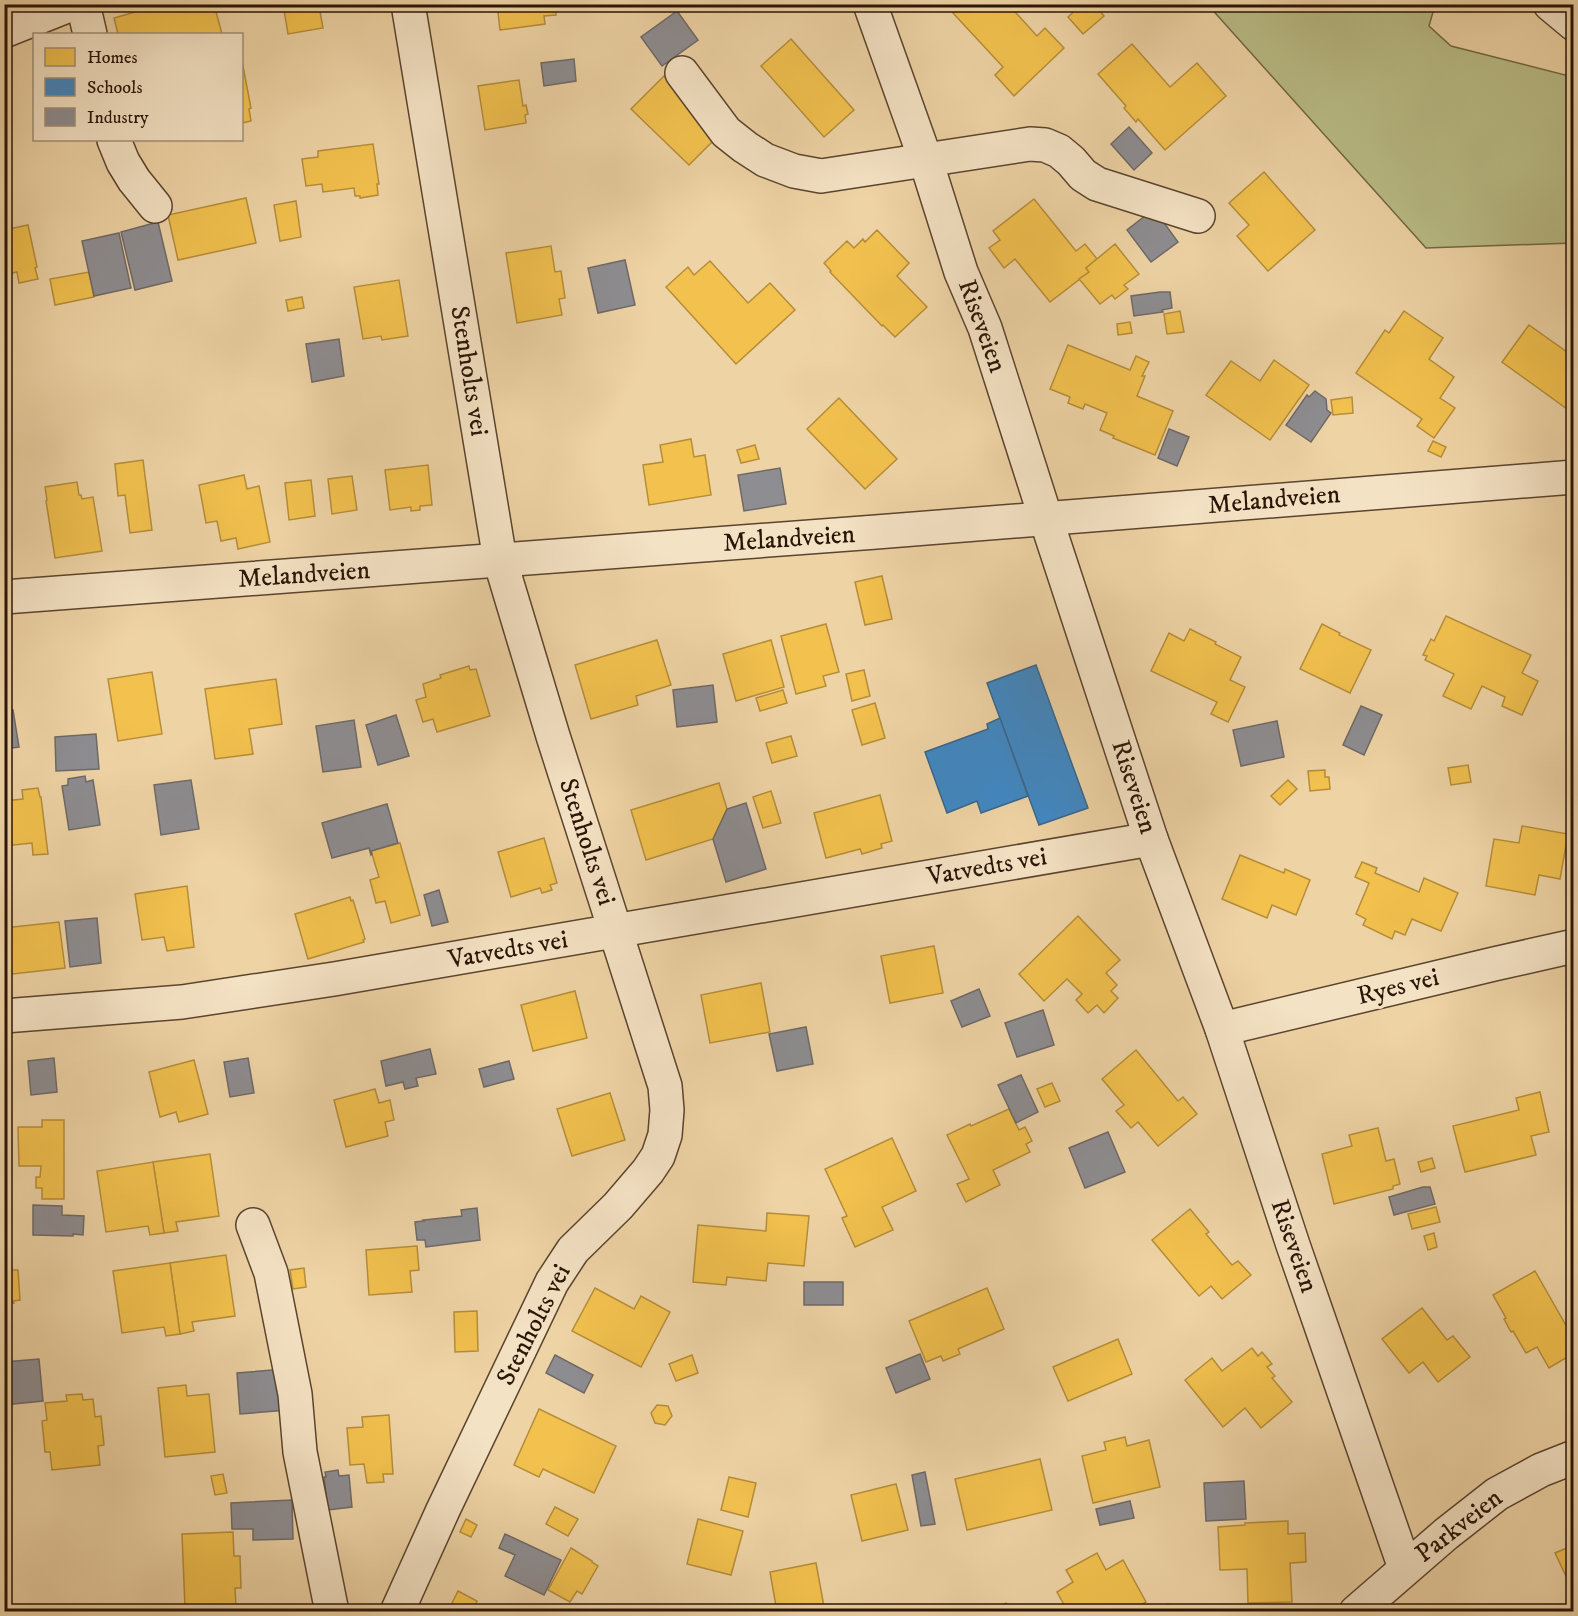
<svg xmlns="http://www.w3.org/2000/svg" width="1578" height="1616" viewBox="0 0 1578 1616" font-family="'IM FELL DW Pica',serif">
  <rect width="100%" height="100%" fill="#eed3a5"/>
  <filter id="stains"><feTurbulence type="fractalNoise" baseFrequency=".00333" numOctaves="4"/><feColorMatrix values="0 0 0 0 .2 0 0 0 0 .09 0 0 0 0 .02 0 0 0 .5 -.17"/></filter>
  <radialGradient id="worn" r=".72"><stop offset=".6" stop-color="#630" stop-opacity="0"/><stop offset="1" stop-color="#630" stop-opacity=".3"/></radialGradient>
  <path fill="#b9bc86" stroke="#726846" stroke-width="1.5" d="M1208 5H1435L1429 26 1451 46 1573 77V243L1426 248Z"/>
  <g fill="#f2c14e" stroke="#b68d39" stroke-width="1.5">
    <path d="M163 4H214L222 34H118L114 18Z"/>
    <path d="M283 4H328L319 6 323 28 288 34Z"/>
    <path d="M497 4H555L556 15 544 16 545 24 500 30Z"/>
    <path d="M963 4H1008L1037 36 1045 28 1064 48 1014 96 995 75 1003 67 953 13Z"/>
    <path d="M1082 4H1094L1104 16 1083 34 1068 17Z"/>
    <path d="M791 39 854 110 824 137 761 66Z"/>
    <path d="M1132 44 1170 87 1197 63 1226 96 1165 150 1138 119 1136 122 1124 108 1126 106 1098 74Z"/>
    <path d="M242 61 251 108 249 109 251 121 242 123Z"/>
    <path d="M664 76 721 133 689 165 631 109Z"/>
    <path d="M519 80 523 106 526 105 528 114 525 115 526 123 485 130 478 86Z"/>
    <path d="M373 144 379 184H377L378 195 360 198V196H355L354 188 323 192 322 184 306 186 302 159 318 157V151Z"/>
    <path d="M1264 172 1315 230 1268 271 1237 236 1249 225 1229 203Z"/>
    <path d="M246 198 256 243 178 260 168 215Z"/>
    <path d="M1034 199 1076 251 1085 244 1097 259 1086 268 1089 272 1050 302 1015 259 1004 268 989 248 1000 240 993 231Z"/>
    <path d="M296 201 301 237 280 241 274 205Z"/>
    <path d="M28 225 37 267 35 268 38 279 19 283 17 272 4 275V230Z"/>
    <path d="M877 230 909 263 897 276 927 307 895 337 883 325 882 326 830 272 831 271 824 263 847 241 854 248 863 239 865 242Z"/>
    <path d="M1115 244 1139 274 1124 285 1128 289 1115 299 1112 295 1100 304 1079 279 1089 272 1086 268Z"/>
    <path d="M551 246 555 272 561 271 565 298 559 299 562 315 517 323 506 253Z"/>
    <path d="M710 261 748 303 770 283 795 310 736 364 666 287 688 267 694 275Z"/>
    <path d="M89 272 94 297 55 305 50 279Z"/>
    <path d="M399 280 408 336 382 340 381 336 363 339 354 287Z"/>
    <path d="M302 297 304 308 288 311 286 300Z"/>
    <path d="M1180 311 1184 332 1167 334 1164 314Z"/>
    <path d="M1404 311 1443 338 1429 359 1454 377 1440 398 1455 408 1434 438 1417 426 1422 419 1356 373 1385 330 1389 333Z"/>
    <path d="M1130 322 1132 333 1118 335 1117 324Z"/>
    <path d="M1529 325 1574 357V414L1502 362Z"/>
    <path d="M1068 345 1130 370 1136 356 1149 362 1142 376H1145L1137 396 1173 411 1155 455 1113 438 1114 436 1100 430 1107 413 1085 404 1083 409 1068 403 1070 397 1050 389Z"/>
    <path d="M1274 360 1309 385 1270 440 1206 395 1231 361 1260 381Z"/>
    <path d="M1352 397 1353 413 1333 415 1331 400Z"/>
    <path d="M839 398 897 459 865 489 807 429Z"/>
    <path d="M691 439 694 457 705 455 711 495 649 505 643 465 663 462 660 445Z"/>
    <path d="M1433 441 1446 447 1441 457 1428 451Z"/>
    <path d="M755 445 759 459 741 463 737 450Z"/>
    <path d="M143 460 152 530 130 533 125 495 118 496 115 464Z"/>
    <path d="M428 465 432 505 420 506V510L411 511V507L390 510 385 470Z"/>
    <path d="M244 475 247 489 259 486 270 542 238 549 236 538 221 541 217 521 206 523 199 485Z"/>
    <path d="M352 476 357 510 332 514 328 479Z"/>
    <path d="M311 480 315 516 289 520 285 483Z"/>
    <path d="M77 482 79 495H81L82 499 93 497 102 551 55 558 46 501 47 500 45 487Z"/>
    <path d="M882 576 892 619 865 625 855 582Z"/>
    <path d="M1446 616 1531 655 1522 673 1538 681 1522 715 1502 706 1505 697 1482 686 1471 709 1443 696 1454 674 1425 660 1427 656 1423 655 1431 639 1434 641Z"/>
    <path d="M826 624 839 672 823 676 826 686 796 694 781 636Z"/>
    <path d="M1322 624 1340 633 1339 635 1371 650 1350 693 1300 669Z"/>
    <path d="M1190 629 1216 642 1215 644 1241 657 1230 680 1245 687 1228 722 1211 714 1217 702 1151 671 1169 633 1184 641Z"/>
    <path d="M1574 635V649L1568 646Z"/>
    <path d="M657 640 671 685 636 696 638 705 591 719 575 665Z"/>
    <path d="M771 640 784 687 736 701 723 654Z"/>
    <path d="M469 666 470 670 476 669 490 716 437 732 433 719 423 722 416 700 426 697 423 684 441 678 440 675Z"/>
    <path d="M864 670 870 696 852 701 846 674Z"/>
    <path d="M152 672 162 734 118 741 108 679Z"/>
    <path d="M276 679 282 724 249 729 253 754 215 759 205 689Z"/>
    <path d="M783 690 787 703 760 711 756 698Z"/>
    <path d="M875 703 885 738 862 745 852 710Z"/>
    <path d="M791 736 797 756 772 763 766 743Z"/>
    <path d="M1468 765 1471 782 1451 785 1448 768Z"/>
    <path d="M1325 770V777H1329L1330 789 1310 791 1308 771Z"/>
    <path d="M1288 780 1297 789 1280 805 1271 796Z"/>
    <path d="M719 783 727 809 713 839 646 860 631 810Z"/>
    <path d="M38 788 40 797H41L48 854 33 855 32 843 4 846V801L23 799 22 790Z"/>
    <path d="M771 791 781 823 763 828 753 797Z"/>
    <path d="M880 795 892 841 881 844 882 848 862 854 860 849 826 858 814 813Z"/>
    <path d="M1522 826 1568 834 1560 879 1539 875 1535 895 1486 886 1494 839 1519 843Z"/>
    <path d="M544 838 557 883 550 885 552 890 542 893 540 888 511 897 498 852Z"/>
    <path d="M400 843 420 915 391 923 385 901 376 903 370 880 379 877 371 851Z"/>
    <path d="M1240 855 1284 873 1285 869 1310 880 1296 915 1272 905 1267 918 1222 899Z"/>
    <path d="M1362 862 1377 868 1375 873 1419 892 1424 878 1458 893 1441 931 1412 919 1405 935 1395 931 1392 939 1363 925 1366 919 1356 914 1369 883 1355 877Z"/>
    <path d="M187 886 194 947 167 951 164 937 142 940 135 894Z"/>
    <path d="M350 897 351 901 353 900 365 939 363 940 364 942 308 959 295 914Z"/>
    <path d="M1078 916 1120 960 1106 973 1117 985 1111 991 1118 998 1104 1013 1097 1005 1088 1013 1076 1000 1082 994 1067 979 1044 1001 1019 974Z"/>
    <path d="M59 922 65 968 4 975V928Z"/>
    <path d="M934 946 943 993 890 1003 881 956Z"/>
    <path d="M761 983 770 1032 710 1043 701 995Z"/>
    <path d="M575 991 587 1038 533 1051 521 1005Z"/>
    <path d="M1136 1050 1178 1101 1183 1097 1197 1114 1158 1146 1138 1122 1131 1128 1116 1111 1124 1105 1102 1079Z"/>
    <path d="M194 1060 208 1114 179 1122 176 1112 160 1117 149 1072Z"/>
    <path d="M1052 1083 1060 1101 1045 1107 1037 1089Z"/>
    <path d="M375 1089 379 1103 390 1100 394 1120 385 1122 388 1136 346 1147 334 1100Z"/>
    <path d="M1540 1092 1549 1132 1531 1136 1536 1155 1465 1172 1453 1126 1519 1110 1516 1098Z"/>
    <path d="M610 1093 625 1140 572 1156 557 1109Z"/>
    <path d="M1009 1109 1019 1130 1025 1127 1032 1141 1026 1144 1030 1152 993 1170 1000 1185 966 1202 957 1184 969 1179 947 1135 970 1124 971 1126Z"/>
    <path d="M42 1120H64V1199H42V1188H36V1177H40L41 1166H19L18 1127H42Z"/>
    <path d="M1378 1128 1386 1161 1394 1159 1400 1184 1393 1186V1189L1334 1204 1322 1154 1352 1146 1349 1135Z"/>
    <path d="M892 1138 916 1191 882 1207 893 1230 855 1247 842 1218 847 1216 825 1169Z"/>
    <path d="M210 1154 219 1216 176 1222 178 1231 164 1233 153 1162Z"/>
    <path d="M1432 1158 1435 1168 1421 1172 1418 1162Z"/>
    <path d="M153 1162 164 1233 150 1235 148 1226 106 1232 97 1171Z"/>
    <path d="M1436 1207 1440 1222 1412 1229 1408 1214Z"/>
    <path d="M1190 1209 1209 1232 1206 1234 1232 1265 1238 1261 1251 1275 1222 1299 1211 1286 1199 1296 1152 1240Z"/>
    <path d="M767 1213 809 1216 804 1266 768 1263 766 1281 727 1277 726 1285 693 1282 698 1225 766 1231Z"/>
    <path d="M1434 1233 1437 1247 1428 1250 1424 1236Z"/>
    <path d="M417 1246 419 1270 410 1271 412 1292 369 1295 366 1250Z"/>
    <path d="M226 1255 235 1316 192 1322 194 1331 180 1334 170 1263Z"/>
    <path d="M4 1257H11L12 1270H18L20 1300 13 1301 14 1303 4 1304Z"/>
    <path d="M170 1263 180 1334 166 1336 164 1327 122 1333 113 1271Z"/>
    <path d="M304 1268 306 1287 293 1289 290 1270Z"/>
    <path d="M1535 1271 1567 1327 1569 1325 1574 1332V1353L1549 1368 1537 1347 1526 1353 1513 1331 1511 1332 1504 1319 1506 1318 1493 1295Z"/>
    <path d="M595 1288 634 1309 641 1296 670 1312 641 1367 572 1331Z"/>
    <path d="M987 1288 1004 1329 958 1349 960 1354 943 1361 941 1356 926 1362 909 1321Z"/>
    <path d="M1422 1308 1447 1340 1453 1336 1470 1357 1438 1382 1423 1362 1409 1373 1382 1339Z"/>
    <path d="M477 1311 478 1351 455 1352 454 1312Z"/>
    <path d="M1118 1339 1132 1374 1068 1401 1053 1367Z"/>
    <path d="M1252 1348 1258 1356 1262 1352 1272 1364 1267 1367 1275 1376 1272 1378 1292 1402 1261 1428 1245 1408 1223 1427 1185 1380 1212 1358 1222 1371Z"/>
    <path d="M692 1355 698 1373 676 1381 669 1364Z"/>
    <path d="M186 1385 187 1396 209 1394 215 1452 165 1457 158 1388Z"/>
    <path d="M82 1394 83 1400 93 1399 95 1417 101 1416 104 1445 98 1446 100 1465 52 1470 50 1452H45L42 1421 47 1420 45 1403 67 1401 66 1395Z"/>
    <path d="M657 1405 668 1406 672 1416 665 1425 655 1423 651 1413Z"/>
    <path d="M539 1409 616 1446 594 1493 543 1469 539 1477 514 1465Z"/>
    <path d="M389 1415 393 1474H383L384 1482 367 1483 364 1464 350 1465 347 1428 363 1427 362 1417Z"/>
    <path d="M1125 1437 1127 1446 1149 1440 1160 1487 1093 1503 1082 1456 1106 1450 1104 1442Z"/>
    <path d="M1040 1459 1052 1510 967 1530 955 1479Z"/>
    <path d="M223 1474 227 1493 215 1495 211 1476Z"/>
    <path d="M729 1477 756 1483 748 1517 721 1510Z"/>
    <path d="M896 1484 908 1530 862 1541 851 1495Z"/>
    <path d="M555 1507 578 1519 568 1536 546 1524Z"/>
    <path d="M466 1519 477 1525 471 1537 460 1532Z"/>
    <path d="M698 1519 743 1531 731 1575 687 1564Z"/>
    <path d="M1288 1521V1534L1305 1533 1306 1562 1290 1563 1292 1602 1248 1603 1247 1569 1220 1570 1218 1527 1245 1525V1523Z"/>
    <path d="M233 1532 234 1556H240L241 1588H235L236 1606H233L234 1612H187V1608H185L182 1534Z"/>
    <path d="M1574 1545V1593L1555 1553Z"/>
    <path d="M571 1548 592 1561V1562L598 1566 582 1594 577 1591 570 1602 548 1590Z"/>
    <path d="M1097 1553 1106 1570 1123 1560 1146 1602 1128 1612H1068L1057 1592 1073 1582 1066 1570Z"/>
    <path d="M816 1563 825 1612H777L770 1572Z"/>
    <path d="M458 1591 477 1601 472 1612H445L446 1610 448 1611Z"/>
    <path d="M1006 1603 1011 1612H991Z"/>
  </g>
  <g fill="#3f88c5" stroke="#39668c" stroke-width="1.5">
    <path d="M1036 665 1088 808 1039 825 987 683Z"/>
    <path d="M1000 718 1028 796 981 813 977 801 947 813 925 752 988 729 987 724Z"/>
  </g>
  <g fill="#8d8d92" stroke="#6f6968" stroke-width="1.5">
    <path d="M677 11 698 40 662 66 641 37Z"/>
    <path d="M574 59 576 81 544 86 541 63Z"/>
    <path d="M1129 127 1152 153 1134 170 1111 144Z"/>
    <path d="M1154 209 1178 242 1151 262 1127 230Z"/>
    <path d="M158 222 172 281 135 290 121 232Z"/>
    <path d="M119 233 131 288 94 296 82 241Z"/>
    <path d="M625 260 635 305 598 313 588 268Z"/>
    <path d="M1160 292H1170L1172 308 1162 310 1163 312 1134 316 1131 296Z"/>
    <path d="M339 339 344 376 312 382 306 344Z"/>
    <path d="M1315 391 1326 399 1327 410 1331 413 1311 442 1286 425 1307 395 1309 397Z"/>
    <path d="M1169 429 1189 437 1177 466 1158 458Z"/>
    <path d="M780 468 786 504 744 511 738 475Z"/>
    <path d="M713 685 717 722 677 727 673 690Z"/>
    <path d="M1361 706 1382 715 1364 755 1343 745Z"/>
    <path d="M13 710 19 747 4 749V711Z"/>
    <path d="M396 715 409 756 378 765 366 725Z"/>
    <path d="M354 720 361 767 323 772 316 726Z"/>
    <path d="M1277 721 1284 757 1241 766 1233 730Z"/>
    <path d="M96 734 99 769 56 771 55 737Z"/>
    <path d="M85 776 86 782 93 780 100 825 69 830 62 786 68 785V779Z"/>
    <path d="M191 780 199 829 161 835 154 785Z"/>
    <path d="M746 803 766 869 726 882 713 839 727 809Z"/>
    <path d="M387 804 398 843 371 851 372 854 371 855 369 848 332 858 322 823Z"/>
    <path d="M439 890 448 922 432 926 424 895Z"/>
    <path d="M97 918 101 963 70 967 65 921Z"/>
    <path d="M979 989 990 1016 962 1027 951 1001Z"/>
    <path d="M1043 1010 1054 1045 1017 1057 1005 1023Z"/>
    <path d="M806 1027 813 1064 777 1071 769 1034Z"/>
    <path d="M430 1049 436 1074 416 1078 418 1086 405 1089 403 1082 386 1086 381 1061Z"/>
    <path d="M54 1058 57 1092 31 1095 28 1061Z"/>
    <path d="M248 1058 254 1093 230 1097 224 1062Z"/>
    <path d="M509 1061 514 1079 484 1087 479 1069Z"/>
    <path d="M1021 1075 1038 1112 1016 1123 998 1085Z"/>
    <path d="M1108 1132 1125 1172 1085 1188 1069 1148Z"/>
    <path d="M1423 1187H1430L1435 1204 1394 1215 1389 1197Z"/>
    <path d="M33 1205 62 1206V1215L84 1216 83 1235 73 1234V1236L33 1235Z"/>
    <path d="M477 1208 480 1240 426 1247 425 1240H417L415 1222 424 1221 423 1220 462 1216 461 1210Z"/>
    <rect x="804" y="1282" width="39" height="23"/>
    <path d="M920 1354 930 1379 896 1393 886 1368Z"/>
    <path d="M555 1355 593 1375 584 1393 546 1373Z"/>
    <path d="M39 1359 43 1401 4 1405V1362Z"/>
    <path d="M284 1369 288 1410 240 1414 237 1373Z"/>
    <path d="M338 1470 339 1476 349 1475 352 1507 328 1510 324 1477H326L325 1472Z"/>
    <path d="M925 1472 935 1524 921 1526 912 1475Z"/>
    <path d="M1244 1481 1246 1519 1206 1521 1204 1483Z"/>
    <path d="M292 1500 293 1539 253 1540V1529H232L231 1503Z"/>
    <path d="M1130 1501 1134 1518 1100 1525 1096 1509Z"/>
    <path d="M505 1534 561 1560 544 1595 505 1576 515 1555 499 1548Z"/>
    <path d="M1168 1604 1172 1612H1154Z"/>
  </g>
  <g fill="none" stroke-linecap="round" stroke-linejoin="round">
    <defs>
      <g id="minor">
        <path d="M83 4 90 34"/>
        <path d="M870 4 926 161 961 272 985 328 1046 519 1151 839 1222 1029 1293 1245 1405 1568"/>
        <path d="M1550 4 1574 24"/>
        <path d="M4 31 72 4"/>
        <path d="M682 73 726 132 745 147 765 160 794 171 821 176 1030 144 1045 145 1059 151 1071 161 1083 175 1097 184 1198 216"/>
        <path d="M114 140 123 162 134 180 155 206"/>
        <path d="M4 597 876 532 1574 477"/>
        <path d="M4 1016 182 1002 334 979 1151 839"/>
        <path d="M1222 1029 1494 964 1574 946"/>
        <path d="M253 1225 271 1273 295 1394 300 1452 332 1612"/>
        <path d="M397 1612 443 1510 552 1282 573 1250 618 1206 648 1171 658 1156 665 1135 667 1110 665 1086 553 736 500 560 408 4"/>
        <path d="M1356 1612 1446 1534 1497 1494 1541 1470 1574 1457"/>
      </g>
    </defs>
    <use href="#minor" stroke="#5b442e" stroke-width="36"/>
    <use href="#minor" stroke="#f4e2c4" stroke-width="33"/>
  </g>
  <g text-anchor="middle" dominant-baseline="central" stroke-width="6" stroke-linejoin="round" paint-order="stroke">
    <g font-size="26" fill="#2a1507" stroke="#f4e2c4">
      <text transform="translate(982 326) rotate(70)">Riseveien</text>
      <text transform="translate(469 371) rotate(81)">Stenholts vei</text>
      <text transform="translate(1274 500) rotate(-5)">Melandveien</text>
      <text transform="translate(789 539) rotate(-4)">Melandveien</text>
      <text transform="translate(304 575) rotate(-4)">Melandveien</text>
      <text transform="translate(1134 787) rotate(72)">Riseveien</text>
      <text transform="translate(587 842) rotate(72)">Stenholts vei</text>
      <text transform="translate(987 867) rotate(-10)">Vatvedts vei</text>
      <text transform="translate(508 950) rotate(-10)">Vatvedts vei</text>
      <text transform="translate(1398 987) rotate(-14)">Ryes vei</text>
      <text transform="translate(1294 1246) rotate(71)">Riseveien</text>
      <text transform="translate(534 1325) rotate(-63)">Stenholts vei</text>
      <text transform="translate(1459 1526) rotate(-38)">Parkveien</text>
    </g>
  </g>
  <rect width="1578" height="1616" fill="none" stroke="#eed3a5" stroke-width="24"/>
  <rect x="6" y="6" width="1566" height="1604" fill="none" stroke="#2a1507" stroke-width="3"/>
  <rect x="12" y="12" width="1554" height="1592" fill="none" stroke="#2a1507" stroke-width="1.5"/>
  <rect x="33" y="33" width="210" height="108" fill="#f4e2c4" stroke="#a39078" stroke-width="1.5"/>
  <rect x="45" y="48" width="30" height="18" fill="#f2c14e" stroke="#a39078" stroke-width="1.5"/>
  <text x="87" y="63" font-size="18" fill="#2a1507">Homes</text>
  <rect x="45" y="78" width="30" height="18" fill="#3f88c5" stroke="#a39078" stroke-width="1.5"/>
  <text x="87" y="93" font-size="18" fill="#2a1507">Schools</text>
  <rect x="45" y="108" width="30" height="18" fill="#8d8d92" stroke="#a39078" stroke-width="1.5"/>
  <text x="87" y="123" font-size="18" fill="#2a1507">Industry</text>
  <rect width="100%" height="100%" filter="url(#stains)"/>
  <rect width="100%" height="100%" fill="url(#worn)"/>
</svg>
